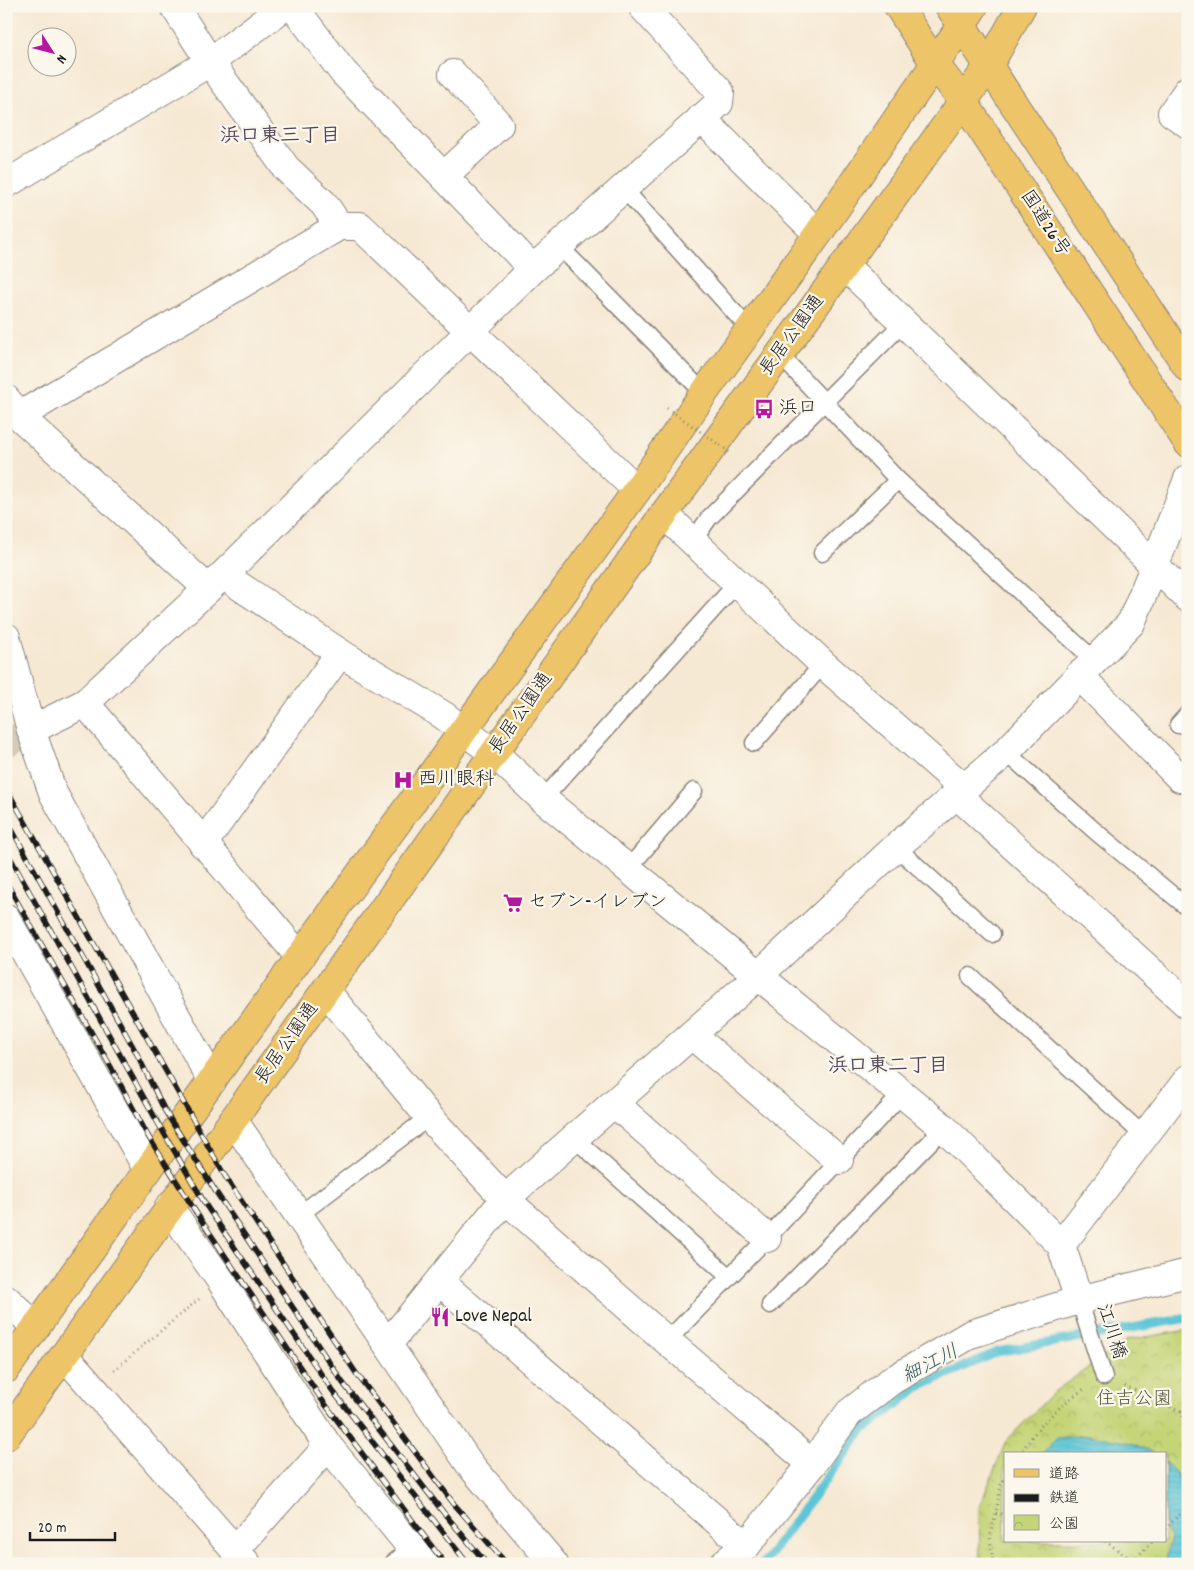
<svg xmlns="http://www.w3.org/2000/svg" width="1194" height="1570" viewBox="0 0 1194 1570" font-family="Dekko,'Klee One',sans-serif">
  <defs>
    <pattern id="park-crowns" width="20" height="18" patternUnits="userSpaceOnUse" patternTransform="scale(1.25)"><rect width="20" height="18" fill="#c4d476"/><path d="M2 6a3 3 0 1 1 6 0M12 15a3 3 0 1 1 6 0" fill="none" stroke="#a8b566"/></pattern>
    <pattern id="water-rules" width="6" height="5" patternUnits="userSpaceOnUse" patternTransform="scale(1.25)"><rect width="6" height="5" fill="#5bc5d6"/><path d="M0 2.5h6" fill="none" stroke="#4fa9b7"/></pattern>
  </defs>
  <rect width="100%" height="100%" fill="#fbf7ec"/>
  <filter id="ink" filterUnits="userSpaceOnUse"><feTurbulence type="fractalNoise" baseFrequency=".02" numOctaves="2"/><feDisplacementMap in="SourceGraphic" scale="10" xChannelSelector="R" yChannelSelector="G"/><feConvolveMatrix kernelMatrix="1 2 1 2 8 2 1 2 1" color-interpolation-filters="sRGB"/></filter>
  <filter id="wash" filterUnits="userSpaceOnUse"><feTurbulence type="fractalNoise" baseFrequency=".0096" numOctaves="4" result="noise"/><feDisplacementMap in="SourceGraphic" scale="20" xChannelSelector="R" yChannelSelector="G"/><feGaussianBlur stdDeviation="1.12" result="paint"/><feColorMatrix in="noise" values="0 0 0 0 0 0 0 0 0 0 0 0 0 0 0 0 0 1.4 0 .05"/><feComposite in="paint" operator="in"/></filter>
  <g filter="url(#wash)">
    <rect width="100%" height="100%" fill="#f6e9d4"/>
    <path fill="url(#park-crowns)" stroke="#707849" fill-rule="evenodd" d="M1188 1330V1564H980L979 1508 1006 1441 1054 1392 1127 1340ZM1005 1454H1165V1541H1005Z"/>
    <g fill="url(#water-rules)" stroke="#3c7079">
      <path d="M1089 1435 1132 1443 1156 1454H1042L1056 1438Z"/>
      <path d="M1165 1462 1177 1474 1188 1498V1564H1165L1171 1537 1165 1528Z"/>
    </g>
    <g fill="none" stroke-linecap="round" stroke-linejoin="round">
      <path stroke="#5bc5d6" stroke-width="9" d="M763 1564 861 1432 919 1387 997 1352 1188 1318"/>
    </g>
  </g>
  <g filter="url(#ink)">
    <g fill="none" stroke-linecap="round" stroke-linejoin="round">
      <path stroke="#d5cab8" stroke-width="28" stroke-dasharray="28 14" stroke-linecap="butt" d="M6 744 31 730"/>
      <defs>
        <g id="lane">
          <path d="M623 188 750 330"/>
          <path d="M559 246 704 393"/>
          <path d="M779 354 898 480 1094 660"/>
          <path d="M693 541 709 518 903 323"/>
          <path d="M822 553 898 480"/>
          <path d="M1178 725 1188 714"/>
          <path d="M754 743 823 664"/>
          <path d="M1006 752 1095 831 1188 908"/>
          <path d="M543 799 737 583"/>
          <path d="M896 847 992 934"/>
          <path d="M628 869 694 791"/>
          <path d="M970 976 1144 1136"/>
          <path d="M574 1138 728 1276"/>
          <path d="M299 1215 429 1117"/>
          <path d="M1079 1300 1104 1377"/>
          <path d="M770 1305 944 1128"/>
          <path d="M667 1341 767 1238 902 1094"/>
          <path d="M392 1564 412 1548"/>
        </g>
        <g id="street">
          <path d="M174 6 210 62 286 168 324 204 339 226"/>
          <path d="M293 6 343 72 533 269"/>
          <path d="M1188 90 1172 113 1188 124"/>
          <path d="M701 118 818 234"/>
          <path d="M444 176 499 125 453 74"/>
          <path d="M6 184 210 62 285 6"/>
          <path d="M844 265 1188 598"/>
          <path d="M6 399 19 416 207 588"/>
          <path d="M19 416 339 226H360L637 490"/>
          <path d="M664 514 823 664 964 788"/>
          <path d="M223 575 340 653 443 715 495 754 543 799 944 1128 1061 1245 1079 1300"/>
          <path d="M6 637 31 730 53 793 212 1081"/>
          <path d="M1079 675 1180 778"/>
          <path d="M85 703 300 957"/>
          <path d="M31 730 85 703 223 575 533 269 719 103 720 92 642 6"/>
          <path d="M957 795 1188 1005"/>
          <path d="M203 844 340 653"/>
          <path d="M6 918 148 1170"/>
          <path d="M326 991 429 1117 505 1199 667 1341 812 1464"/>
          <path d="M692 1035 839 1160"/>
          <path d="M614 1103 767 1238"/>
          <path d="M233 1120 471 1466 554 1564"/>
          <path d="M169 1207 221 1281 328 1446 425 1564"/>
          <path d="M1061 1245 1188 1079"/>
          <path d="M439 1281 746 1546"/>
          <path d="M6 1299 36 1327"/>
          <path d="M388 1344 505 1199 758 976 896 847 1006 752 1131 623 1154 567 1188 479"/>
          <path d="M65 1356 247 1564"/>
          <path d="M235 1550 328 1446"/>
          <path d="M723 1564 746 1546 812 1464 849 1413 891 1381 971 1334 1079 1300 1188 1273"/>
        </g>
        <g id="primary">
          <path d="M961 26 974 6"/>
          <path d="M988 67 1022 6"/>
        </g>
        <g id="highway">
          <path d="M898 6 935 64 963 101 1188 443"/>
          <path d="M949 6 1188 368"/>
          <path d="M6 1369 300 957 637 490 704 393 818 234 961 26"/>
          <path d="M6 1436 233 1120 664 514 988 67"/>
        </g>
      </defs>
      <use href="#lane" stroke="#898278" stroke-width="19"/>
      <use href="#street" stroke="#898278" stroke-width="30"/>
      <use href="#primary" stroke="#898278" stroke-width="30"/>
      <use href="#highway" stroke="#898278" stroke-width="30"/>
      <g stroke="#898278" stroke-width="3" stroke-dasharray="1 4" stroke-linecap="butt">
        <path d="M114 1370 199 1299"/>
        <path d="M1125 1386 1188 1415"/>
        <path d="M1181 1411 1188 1432"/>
        <path d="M1181 1411 1188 1404"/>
        <path d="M1020 1454C1036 1428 1060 1404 1086 1388"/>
        <path d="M6 1471 12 1463"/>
        <path d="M996 1513 1005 1515"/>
        <path d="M1165 1529 1188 1506"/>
        <path d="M1105 1541 1133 1561"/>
        <path d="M993 1564 990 1537 996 1513 1001 1485 1005 1477"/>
        <path d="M1130 1564 1153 1541"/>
      </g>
      <use href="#lane" stroke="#fff" stroke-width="16"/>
      <use href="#street" stroke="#fff" stroke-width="28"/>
      <use href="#primary" stroke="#eec469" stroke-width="28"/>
      <use href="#highway" stroke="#eec469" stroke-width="28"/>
      <defs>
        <g id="rail">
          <path d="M6 788 225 1176 356 1373 454 1504 507 1564"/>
          <path d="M6 819 136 1052 165 1111 216 1192 343 1383 443 1512 487 1564"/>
          <path d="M6 850 158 1123 207 1207 332 1390 468 1564"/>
          <path d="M6 882 111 1067 148 1136 199 1217 322 1400 445 1564"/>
        </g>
      </defs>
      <use href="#rail" stroke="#1c1c1c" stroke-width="5.5"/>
      <use href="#rail" stroke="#fbf7ec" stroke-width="4" stroke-dasharray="11" stroke-linecap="butt"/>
      <path stroke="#898278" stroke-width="3" stroke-dasharray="1 4" stroke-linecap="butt" d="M667 408 732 454"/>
    </g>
  </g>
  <defs>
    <symbol id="bus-bare" viewBox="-9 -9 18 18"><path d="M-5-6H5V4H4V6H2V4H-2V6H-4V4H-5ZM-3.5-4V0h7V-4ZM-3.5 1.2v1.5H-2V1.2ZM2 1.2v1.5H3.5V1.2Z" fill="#b5179e" stroke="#fbf7ec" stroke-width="2.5" paint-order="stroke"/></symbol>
    <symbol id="hospital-bare" viewBox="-9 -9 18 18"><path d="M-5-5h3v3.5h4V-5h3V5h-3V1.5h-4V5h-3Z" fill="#b5179e" stroke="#fbf7ec" stroke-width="2.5" paint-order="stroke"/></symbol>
    <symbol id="supermarket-bare" viewBox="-9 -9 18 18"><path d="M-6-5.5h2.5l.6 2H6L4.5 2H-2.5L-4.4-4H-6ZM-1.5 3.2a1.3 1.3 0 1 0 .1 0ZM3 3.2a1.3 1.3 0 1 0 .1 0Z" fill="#b5179e" stroke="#fbf7ec" stroke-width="2.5" paint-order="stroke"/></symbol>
    <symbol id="restaurant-bare" viewBox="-9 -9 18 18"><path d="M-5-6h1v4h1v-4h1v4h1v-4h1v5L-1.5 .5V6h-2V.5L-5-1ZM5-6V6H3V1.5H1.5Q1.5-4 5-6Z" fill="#b5179e" stroke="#fbf7ec" stroke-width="2.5" paint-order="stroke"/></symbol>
  </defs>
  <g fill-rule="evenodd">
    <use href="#bus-bare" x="750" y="395" width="28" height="28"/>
    <use href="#hospital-bare" x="389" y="766" width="28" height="28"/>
    <use href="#supermarket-bare" x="499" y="889" width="28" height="28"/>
    <use href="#restaurant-bare" x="426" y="1303" width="28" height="28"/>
  </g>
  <g text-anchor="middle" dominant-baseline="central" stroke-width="4.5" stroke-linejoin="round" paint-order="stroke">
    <g font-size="19" fill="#1c1c1c" stroke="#fbf7ec">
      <text transform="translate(1044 224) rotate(57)">国道26号</text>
      <text transform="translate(793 336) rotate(-54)">長居公園通</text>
      <text transform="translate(522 714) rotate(-55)">長居公園通</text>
      <text transform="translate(288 1044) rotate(-55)">長居公園通</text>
      <text transform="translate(1110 1332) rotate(72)">江川橋</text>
    </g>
    <g font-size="19" fill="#1c1c1c" stroke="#fbf7ec" text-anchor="start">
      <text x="779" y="409">浜口</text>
      <text x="418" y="780">西川眼科</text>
      <text x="528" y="903">セブン-イレブン</text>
      <text x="455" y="1317">Love Nepal</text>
    </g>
    <g font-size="19" fill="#575c3c" stroke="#fbf7ec">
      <text x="1134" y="1400">住吉公園</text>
    </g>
    <g font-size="20" font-weight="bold" fill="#55465a" stroke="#fbf7ec">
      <text x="280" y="137">浜口東三丁目</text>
      <text x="888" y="1067">浜口東二丁目</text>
    </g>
    <g font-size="20" font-style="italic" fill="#356066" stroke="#fbf7ec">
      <text transform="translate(931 1365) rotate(-27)">細江川</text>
    </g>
  </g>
  <rect width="1194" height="1570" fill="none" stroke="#fbf7ec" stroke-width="25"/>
  <rect x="1004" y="1452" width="162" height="90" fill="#fbf7ec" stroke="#a29f99"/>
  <rect x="1014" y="1469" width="25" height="8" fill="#eec469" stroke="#a29f99"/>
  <text x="1049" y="1478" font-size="15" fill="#1c1c1c">道路</text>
  <rect x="1014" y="1494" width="25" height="8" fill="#1c1c1c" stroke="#a29f99"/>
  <text x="1049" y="1502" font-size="15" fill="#1c1c1c">鉄道</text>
  <rect x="1014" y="1515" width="25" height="15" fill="url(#park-crowns)" stroke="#a29f99"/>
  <text x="1049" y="1528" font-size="15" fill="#1c1c1c">公園</text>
  <g transform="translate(52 52) rotate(126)"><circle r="24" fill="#fbf7ec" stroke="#a29f99"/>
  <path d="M0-4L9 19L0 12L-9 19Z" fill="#b5179e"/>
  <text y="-8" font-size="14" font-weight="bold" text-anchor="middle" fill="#1c1c1c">N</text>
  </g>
  <path d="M30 1532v8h85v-8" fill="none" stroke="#1c1c1c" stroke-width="2.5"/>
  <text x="38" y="1532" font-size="15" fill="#1c1c1c" stroke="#fbf7ec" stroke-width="4" paint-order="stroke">20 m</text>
</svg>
